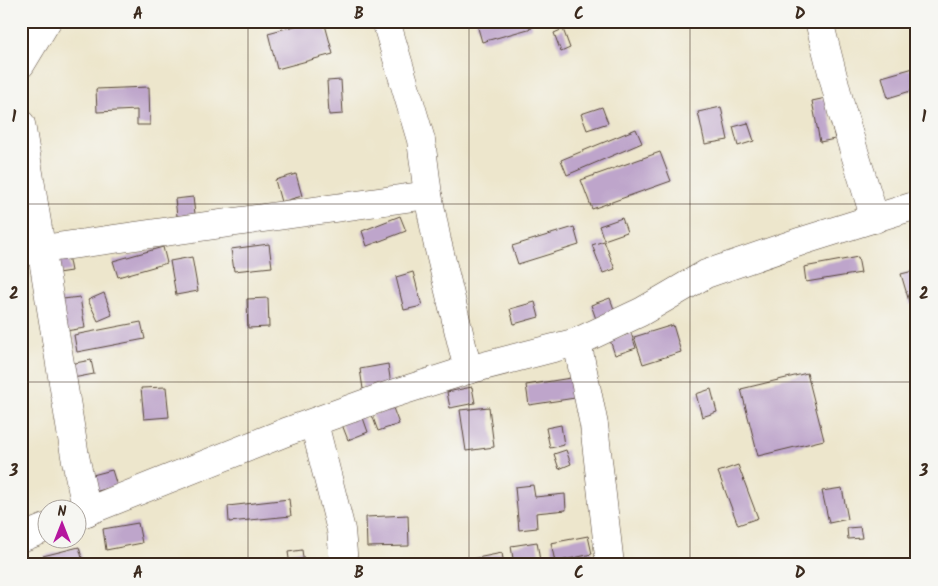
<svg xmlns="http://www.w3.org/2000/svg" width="938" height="586" viewBox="0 0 938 586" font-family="Kalam,sans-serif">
  <rect width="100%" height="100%" fill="#f6f6f2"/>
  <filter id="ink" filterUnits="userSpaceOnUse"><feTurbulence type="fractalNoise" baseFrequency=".02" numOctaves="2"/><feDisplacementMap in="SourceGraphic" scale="10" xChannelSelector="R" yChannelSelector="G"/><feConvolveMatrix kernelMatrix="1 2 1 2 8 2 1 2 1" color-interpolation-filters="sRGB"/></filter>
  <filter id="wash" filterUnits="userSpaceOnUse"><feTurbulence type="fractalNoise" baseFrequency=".0096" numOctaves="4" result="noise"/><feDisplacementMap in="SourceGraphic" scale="20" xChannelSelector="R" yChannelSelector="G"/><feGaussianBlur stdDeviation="1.12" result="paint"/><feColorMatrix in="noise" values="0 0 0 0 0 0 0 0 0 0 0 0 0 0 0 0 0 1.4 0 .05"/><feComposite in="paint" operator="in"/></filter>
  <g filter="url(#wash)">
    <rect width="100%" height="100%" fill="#ede6cc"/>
    <g id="blocks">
      <g fill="#bea5cb">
        <path d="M313 21H324L333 54 277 69 268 33Z"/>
        <path d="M476 21H530L532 28 482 42Z"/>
        <path d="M563 29 570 48 561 52 554 33Z"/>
        <path d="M917 67V89L888 98 882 77Z"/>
        <path d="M341 80 343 114 329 115 327 81Z"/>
        <path d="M149 87 150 125H137V110L97 112 96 89Z"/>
        <path d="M826 98 835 139 820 142 812 101Z"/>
        <path d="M602 107 608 123 587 130 581 114Z"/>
        <path d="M721 107 728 140 705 144 698 112Z"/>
        <path d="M748 123 754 141 738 146 733 127Z"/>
        <path d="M636 129 642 143 567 175 561 160Z"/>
        <path d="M660 152 671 181 592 209 581 180Z"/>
        <path d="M296 174 302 196 281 202 275 180Z"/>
        <path d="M193 197 195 214 177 216 175 199Z"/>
        <path d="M400 216 406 231 367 246 362 231Z"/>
        <path d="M622 218 627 232 604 240 599 226Z"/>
        <path d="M574 227 579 245 518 264 512 246Z"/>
        <path d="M604 241 615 269 603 273 592 245Z"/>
        <path d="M269 244 272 267 234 271 231 249Z"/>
        <path d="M163 247 167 263 118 277 113 261Z"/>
        <path d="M67 250 71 271 51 274 48 254Z"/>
        <path d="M192 257 198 291 176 295 170 261Z"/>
        <path d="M858 257 861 273 806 282 804 267Z"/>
        <path d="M917 270V303L910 305 901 274Z"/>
        <path d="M413 272 422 306 404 310 396 277Z"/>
        <path d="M104 293 112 315 98 321 88 300Z"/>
        <path d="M80 297 85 328 59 332 54 300Z"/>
        <path d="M268 298 269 327 248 328 247 299Z"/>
        <path d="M610 298 615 312 596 319 591 305Z"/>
        <path d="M535 302 539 317 514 324 510 309Z"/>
        <path d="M141 322 145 339 77 352 74 335Z"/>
        <path d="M673 325 681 352 643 364 634 337Z"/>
        <path d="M631 333 636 348 615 355 610 340Z"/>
        <path d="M91 360 94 374 73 378 70 364Z"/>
        <path d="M388 364 391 385 363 389 360 369Z"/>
        <path d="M807 373 824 440 758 456 741 389Z"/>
        <path d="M571 378 575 398 529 405 526 385Z"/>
        <path d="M166 387 169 417 144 419 141 388Z"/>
        <path d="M472 387 475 403 450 408 447 392Z"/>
        <path d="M711 389 717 412 702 417 696 394Z"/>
        <path d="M489 407 494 447 466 451 460 410Z"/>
        <path d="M393 408 399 424 378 431 372 415Z"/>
        <path d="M362 415 368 432 348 440 341 422Z"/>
        <path d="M561 425 564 445 550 448 546 428Z"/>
        <path d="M566 450 571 464 559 469 554 454Z"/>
        <path d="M738 465 758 518 738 525 718 472Z"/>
        <path d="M112 470 117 486 94 492 89 476Z"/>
        <path d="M533 485 535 497 565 494 566 510 536 513 537 528 519 530 515 487Z"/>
        <path d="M842 488 848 519 829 523 822 491Z"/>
        <path d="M289 499 291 516 229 522 228 506Z"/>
        <path d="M408 515 409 546 367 547 366 517Z"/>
        <path d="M138 523 142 543 106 550 103 529Z"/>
        <path d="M860 527 862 538 848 539 847 528Z"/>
        <path d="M588 536 592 554 555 562 551 543Z"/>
        <path d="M537 542 540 561 514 565 511 546Z"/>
        <path d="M79 547 84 565H45L43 556Z"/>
        <path d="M302 550 304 565H290L288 552Z"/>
        <path d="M502 553 504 565H463L462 561Z"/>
      </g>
    </g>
  </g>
  <g filter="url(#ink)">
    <use href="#blocks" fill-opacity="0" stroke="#564638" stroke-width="1"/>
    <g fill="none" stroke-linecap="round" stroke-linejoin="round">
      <defs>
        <g id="minor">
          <path d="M386 21 421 140 428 195 437 241 468 370"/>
          <path d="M819 21 842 112 875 219"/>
          <path d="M21 64 47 21"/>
          <path d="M21 124 75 456 87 512"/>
          <path d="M21 252 428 195"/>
          <path d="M577 342 594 425 610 565"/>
          <path d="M314 423 341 530 344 565"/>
          <path d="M78 515 286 432 383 397 468 370 577 342 641 312 706 274 802 241 917 205"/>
          <path d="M21 538 48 527"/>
        </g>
      </defs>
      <use href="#minor" stroke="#564638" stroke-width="29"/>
      <use href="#minor" stroke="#fff" stroke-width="28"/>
    </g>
  </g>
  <path fill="none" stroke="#3b2a1e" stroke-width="1" stroke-opacity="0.55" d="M248 21V565M469 21V565M690 21V565M21 204H917M21 382H917"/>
  <rect width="938" height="586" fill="none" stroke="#f6f6f2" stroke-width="55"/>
  <g transform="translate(62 524)"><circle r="24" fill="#f6f6f2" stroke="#aba49d"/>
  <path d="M0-4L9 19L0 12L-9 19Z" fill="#b5179e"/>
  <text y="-8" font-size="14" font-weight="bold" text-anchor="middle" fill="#3b2a1e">N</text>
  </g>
  <rect x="28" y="28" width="882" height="530" fill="none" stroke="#3b2a1e" stroke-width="2"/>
  <g font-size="16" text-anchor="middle" font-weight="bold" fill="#3b2a1e">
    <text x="138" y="19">A</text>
    <text x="359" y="19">B</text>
    <text x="579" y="19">C</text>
    <text x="800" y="19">D</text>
    <text x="14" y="122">1</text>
    <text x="924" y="122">1</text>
    <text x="14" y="299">2</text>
    <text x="924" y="299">2</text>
    <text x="14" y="476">3</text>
    <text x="924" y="476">3</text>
    <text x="138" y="578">A</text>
    <text x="359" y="578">B</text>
    <text x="579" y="578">C</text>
    <text x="800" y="578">D</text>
  </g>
</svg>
